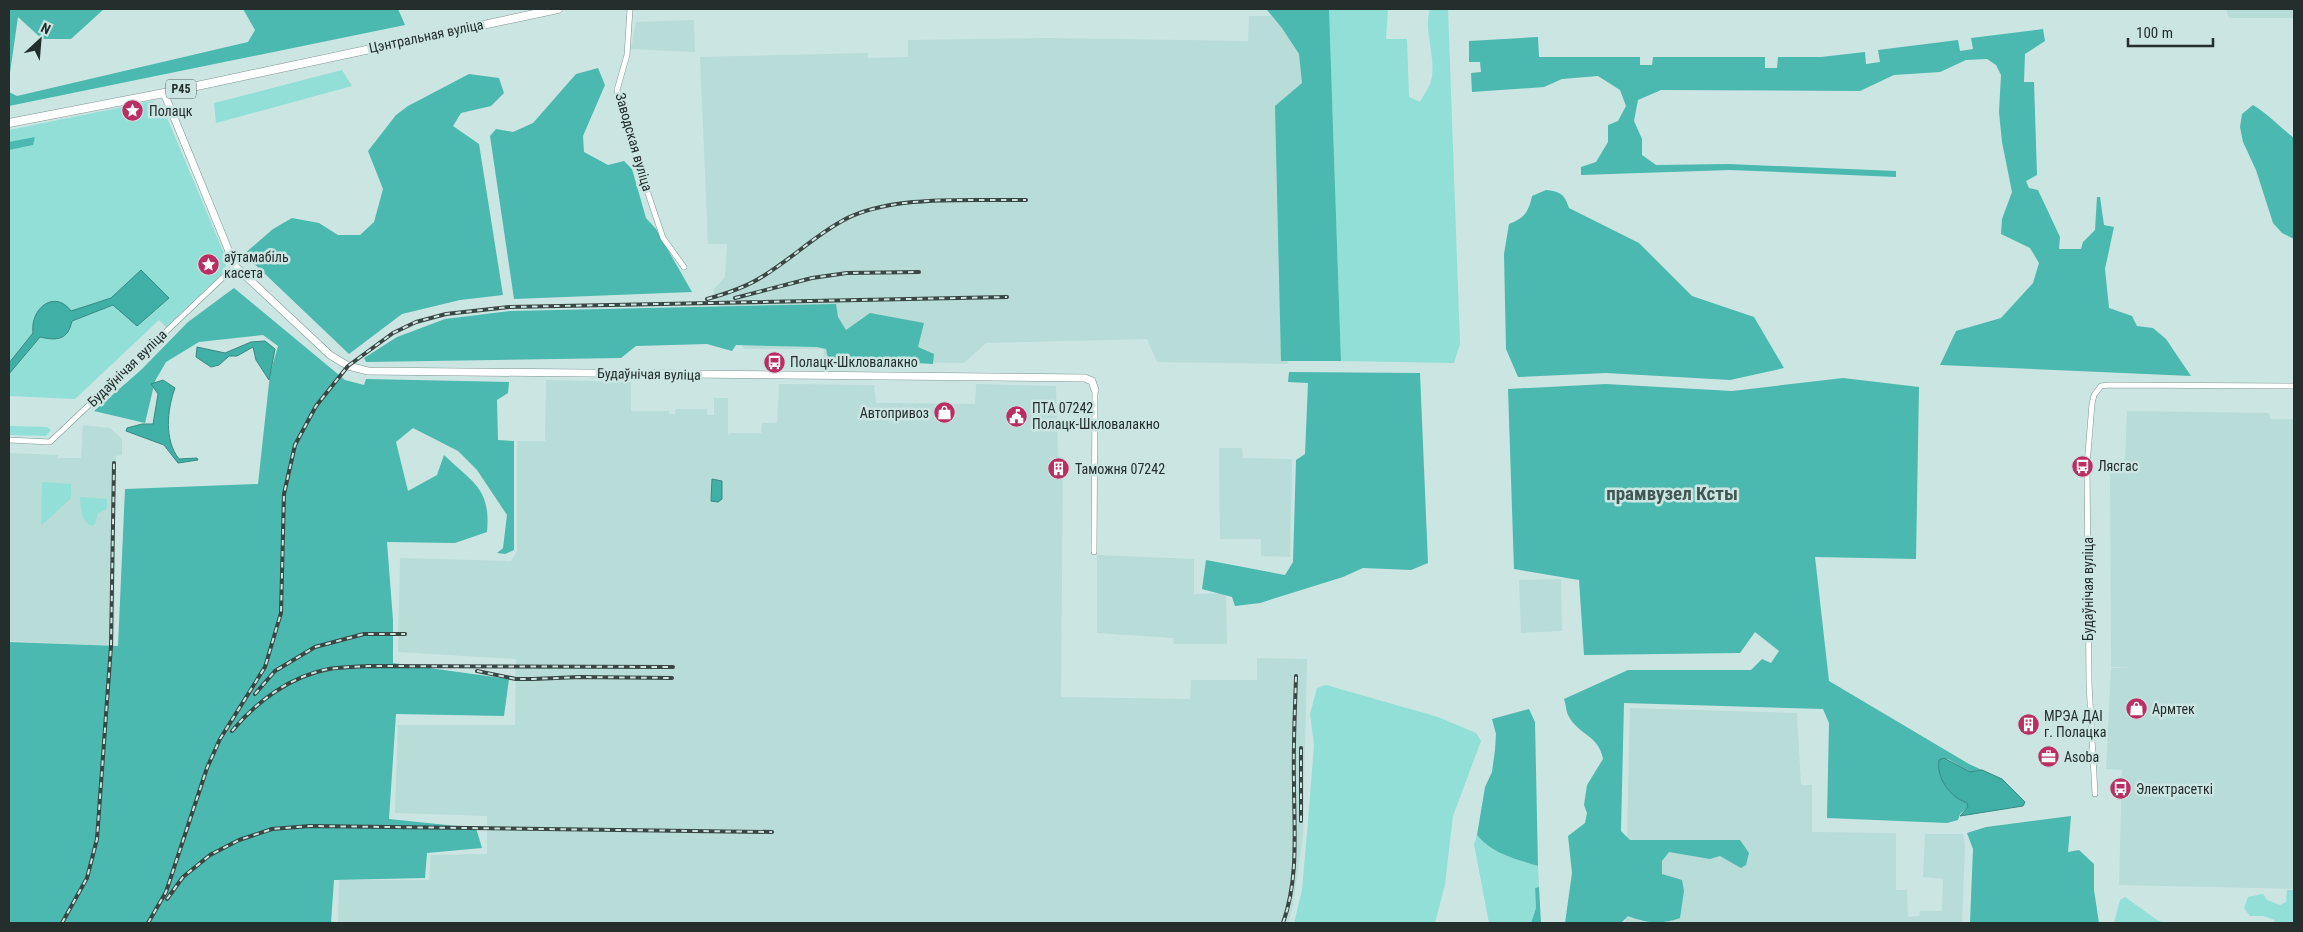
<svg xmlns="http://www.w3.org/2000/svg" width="2303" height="932" viewBox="0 0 2303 932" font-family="'Roboto Condensed',sans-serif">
  <rect width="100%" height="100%" fill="#cbe5e2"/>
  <g fill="#b8dcd7">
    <path d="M2226 9H2294V18H2229Z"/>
    <path d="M1337 15 1340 99 1280 110 1288 364 1157 362 1147 339 986 343 964 363 823 361 824 349H744L721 313 713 290 725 277 727 244H708L700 57 868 53V58L908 57V40L1044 38 1248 41 1249 16Z"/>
    <path d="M694 20 695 52 631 49 636 22Z"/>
    <path d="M546 380 631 382V411H669V414H675L676 409H707V415H714V398H728V435L731 433H761L762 423H777L779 384 874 385 876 403 975 404 976 384 1056 386 1058 457H1063L1061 697 1190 699 1191 680H1257V658L1307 659 1303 835 1293 905 1288 923H338L339 880H429L431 855 487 854V816L395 813 398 725H515L516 659 398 652 400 558 511 561 517 551V441H545Z"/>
    <path d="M2127 411 2269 413 2270 419H2294V889L2119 885 2122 770 2106 769 2111 668 2135 667H2111L2110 464 2125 463Z"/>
    <path d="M83 425 110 428 122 439V455L116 456 114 646 9 641V453L58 455V458H81Z"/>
    <path d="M1219 448H1242L1243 458 1292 459 1290 557 1261 556V539H1220Z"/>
    <path d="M1097 555 1194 559V594L1226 593 1227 644H1174L1173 638 1097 633Z"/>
    <path d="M1561 579 1562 631 1521 633 1519 580Z"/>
    <path d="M1630 708 1797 713 1801 785H1812V832L1896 833V890H1907L1908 917 1919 916 1920 911H1942L1943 879 1923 877 1925 834H1963L1965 845 1962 923H1625Z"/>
  </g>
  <g fill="#91dfd7">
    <path d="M1329 9H1388L1386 39H1407L1409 97 1420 102C1423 96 1429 88 1431 81 1437 58 1423 31 1430 9H1448L1460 344 1454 363 1341 361Z"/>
    <path d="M342 70 352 86 216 123 214 103Z"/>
    <path d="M152 101 162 106 226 258V270L166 327 159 320 75 399 9 396V130Z"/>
    <path d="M9 426 47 427 51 430 46 436 9 435Z"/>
    <path d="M42 482 71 484V498L41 526Z"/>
    <path d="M80 497 107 499V509L98 513 95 524 93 526C80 523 81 507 80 497Z"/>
    <path d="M1326 685 1438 717 1476 733 1481 741 1453 816 1445 884 1435 923H1294L1302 890 1308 822 1314 745 1310 714 1317 688Z"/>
    <path d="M1477 835C1492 854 1516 859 1538 866L1539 887 1535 888 1536 908 1531 923H1489L1474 844Z"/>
    <path d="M2287 890H2294V923H2273L2275 920 2263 916H2250L2244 908 2248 897 2263 894 2267 900 2280 905 2286 902Z"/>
    <path d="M2125 897 2157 920 2165 923H2114L2120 900Z"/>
  </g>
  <g fill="#4bb9b0">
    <path d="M9 9H104L71 39H42L18 17 9 80Z"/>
    <path d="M243 9H398L405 25 9 106V92L17 96 248 42 255 30Z"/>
    <path d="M1101 9H1329L1341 361H1281L1275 106 1302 83 1299 54 1282 28 1267 10Z"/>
    <path d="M2043 29 2045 41 2025 54 2024 82H2034L2037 175 2026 181 2029 188 2038 190 2060 237 2059 249H2081L2083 242 2095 230 2097 197H2100L2104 225 2114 227 2105 269 2109 308 2132 316 2137 326 2153 328 2166 339 2191 376 1940 365 1956 331 2001 318 2033 283 2039 263 2030 248 2001 234 2002 219 2012 192 2002 142 1999 112 2001 75 1996 65 1987 59 1966 60 1940 72 1894 75 1860 91 1661 90 1638 100 1634 121 1642 139V155L1656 165 1729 164 1896 171V177L1730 170 1581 175V167L1596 162 1608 142V125L1618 121 1626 106 1620 90 1598 76 1562 79 1544 87 1472 92 1471 73 1481 72 1480 62H1469V41L1538 37 1539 57H1640V65H1652L1653 57H1765V68H1777L1778 57H1821L1865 52 1866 64 1880 62 1878 50 1958 40 1960 51 1973 49 1971 38Z"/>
    <path d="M598 68 605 85 583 136 584 152 608 165 624 161 632 169 646 218 656 229 692 292 514 299 490 136 496 129 513 132 533 123 576 74Z"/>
    <path d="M469 74 499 78 504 93 491 106 461 113 453 126 479 144 503 295 460 300 402 314 349 354 244 254 273 229 292 218 319 223 338 235H360L374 222 383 189 368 151 396 115 408 106Z"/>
    <path d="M2253 105C2268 114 2280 127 2294 138V239L2282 233 2273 223 2256 170 2243 142 2240 127 2242 114Z"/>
    <path d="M35 137 33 145 9 150V142Z"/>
    <path d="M1546 190C1560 191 1565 195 1569 208L1639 243 1692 296 1754 317 1784 368 1730 380 1606 373 1518 377 1506 349 1504 254 1509 224C1524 219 1529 211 1532 196Z"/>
    <path d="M234 288 345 380 364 385 366 379 509 382 508 393 497 400 498 440 514 441V550L505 554 497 553 503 548 507 515 477 470 458 451 413 428 396 442 408 491 437 475 444 455C473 483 491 488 487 532L455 543 387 542 393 620V663L509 679 504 716 396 714 389 819 476 828 482 848 427 853 425 878 334 880 331 923H9V642L118 646 125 489 258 484 270 374 278 346 263 335 199 342 166 362 155 381 145 423 94 411 141 370 188 322Z"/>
    <path d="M836 304 838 317 846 330 870 313 924 323 918 347 934 354 933 364 828 358 826 349 817 347 736 345 732 351 707 344 636 346 621 358 366 362 364 358 397 337 445 319 510 311Z"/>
    <path d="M1289 372 1420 373 1428 563 1411 570 1363 568 1343 577 1260 603 1235 606 1232 597 1202 589 1206 560 1285 575 1293 562 1296 460 1305 454 1308 383 1288 382Z"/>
    <path d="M1843 378 1919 387 1916 559 1815 557 1829 681 1969 764 1982 770 1970 772 1948 759 1939 760C1937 776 1952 798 1967 803L1968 807 1960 814 1958 820 1947 823 1827 818 1829 723 1823 709 1624 703 1621 831 1630 840H1740L1749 853 1746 865 1741 868 1720 856 1710 859 1669 852 1662 861V874L1682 880 1684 891 1680 918C1661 925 1647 923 1628 916L1621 923H1565L1572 873 1568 836 1585 823 1587 813 1584 805 1587 785 1603 759C1599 735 1578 735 1568 715 1566 711 1566 704 1564 699L1628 670H1751L1762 659 1771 663 1779 651 1755 632 1740 653 1584 655 1579 580 1514 569 1508 389 1606 384 1732 391Z"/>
    <path d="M1529 709 1535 722 1538 866C1516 859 1492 854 1477 835L1485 787 1492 772 1495 750 1496 734 1492 719Z"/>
    <path d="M2071 816 2068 852 2079 850 2094 864V890L2099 923H1970L1973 849 1967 833 1986 827Z"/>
    <path d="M1539 887 1541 923H1531L1536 908 1535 888Z"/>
  </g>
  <g fill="#40b0a6" stroke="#388981">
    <path d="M141 270 169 298 137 326 113 305 72 321C68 340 57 341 40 337L9 374V363L33 333C30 308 55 289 71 311L111 298Z"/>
    <path d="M265 341 275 349 269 380 256 360 253 347 237 356H229L219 365 211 367 196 357 197 347 225 353 251 342Z"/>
    <path d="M163 380 175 388C167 410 164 440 179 459L197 458 198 460 178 463 164 445 126 431 127 428 142 424H153L158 394 151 384Z"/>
    <path d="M712 479 722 481V499L718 502 711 501Z"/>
    <path d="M1944 758 1970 772 1982 770 2002 779 2025 802 2023 806 1960 816 1968 807 1967 803C1950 797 1936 778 1939 760Z"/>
  </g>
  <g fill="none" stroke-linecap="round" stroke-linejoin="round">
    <defs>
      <g id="street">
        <path d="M630 9 627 55 617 90 630 140 663 238 684 267"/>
        <path d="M9 440 50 442 235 266"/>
        <path d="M1094 552 1095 390"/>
        <path d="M2095 794 2089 683 2087 465 2092 404 2094 395 2101 386 2109 385 2294 386"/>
      </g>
      <path id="secondary" d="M164 93 235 266 330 355 348 366 368 371 1085 378 1092 381 1095 390"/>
      <path id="primary" d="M9 123 164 93 558 9"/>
    </defs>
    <use href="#street" stroke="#7d9693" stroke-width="6"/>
    <use href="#secondary" stroke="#7d9693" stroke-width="8"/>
    <use href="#primary" stroke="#7d9693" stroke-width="9"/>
    <use href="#street" stroke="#fff" stroke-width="5"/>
    <use href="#secondary" stroke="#fff" stroke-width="7"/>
    <use href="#primary" stroke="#fff" stroke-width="8"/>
    <defs>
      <g id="rail">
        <path d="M735 298 812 278 847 273 919 272"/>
        <path d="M707 299C725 294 744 288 760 278 789 261 813 237 842 221 890 194 971 201 1026 200"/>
        <path d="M477 671 516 679H533L580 677 672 678"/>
        <path d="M255 694 275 671 315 647 364 634H405"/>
        <path d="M232 731C257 701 291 676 329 669 342 667 355 667 368 666L673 667"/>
        <path d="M1301 821V748"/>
        <path d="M167 899 183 877 210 855 239 840 272 829 310 826 772 832"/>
        <path d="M62 923 87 878 97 839 111 646 114 463"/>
        <path d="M148 923 166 892 207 768 220 739 265 667 281 613 284 494 295 445 316 406 348 366 393 333 416 322 446 314 509 307 1007 297"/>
        <path d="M1283 923C1299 878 1294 830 1294 783 1293 747 1295 712 1296 676"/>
      </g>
    </defs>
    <use href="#rail" stroke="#3a4644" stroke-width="4"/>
    <use href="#rail" stroke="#cbe5e2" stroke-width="2" stroke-dasharray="5.5" stroke-linecap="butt"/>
  </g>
  <defs>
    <symbol id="sight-disc" viewBox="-11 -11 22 22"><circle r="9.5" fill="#bb2e63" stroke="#cbe5e2"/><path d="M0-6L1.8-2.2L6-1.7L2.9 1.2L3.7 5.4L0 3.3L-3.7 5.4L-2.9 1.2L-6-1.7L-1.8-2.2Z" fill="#fff"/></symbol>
    <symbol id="bus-disc" viewBox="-11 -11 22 22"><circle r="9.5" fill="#bb2e63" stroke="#cbe5e2"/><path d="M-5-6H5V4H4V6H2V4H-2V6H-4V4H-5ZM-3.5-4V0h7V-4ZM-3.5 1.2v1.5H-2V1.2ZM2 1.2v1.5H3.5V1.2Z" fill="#fff"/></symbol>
    <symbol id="shop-disc" viewBox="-11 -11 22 22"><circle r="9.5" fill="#bb2e63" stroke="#cbe5e2"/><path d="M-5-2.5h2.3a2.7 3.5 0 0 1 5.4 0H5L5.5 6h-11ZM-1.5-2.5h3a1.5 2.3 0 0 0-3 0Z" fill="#fff"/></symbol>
    <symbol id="civic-disc" viewBox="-11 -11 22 22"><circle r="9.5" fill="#bb2e63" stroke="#cbe5e2"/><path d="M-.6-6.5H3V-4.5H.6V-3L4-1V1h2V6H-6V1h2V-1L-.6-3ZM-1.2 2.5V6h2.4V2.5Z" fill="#fff"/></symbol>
    <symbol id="building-disc" viewBox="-11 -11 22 22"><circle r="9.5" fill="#bb2e63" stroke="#cbe5e2"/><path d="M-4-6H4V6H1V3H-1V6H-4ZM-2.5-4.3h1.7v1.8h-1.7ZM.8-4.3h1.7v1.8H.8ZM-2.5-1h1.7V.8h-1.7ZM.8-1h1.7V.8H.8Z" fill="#fff"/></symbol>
    <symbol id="office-disc" viewBox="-11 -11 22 22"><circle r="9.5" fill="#bb2e63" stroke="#cbe5e2"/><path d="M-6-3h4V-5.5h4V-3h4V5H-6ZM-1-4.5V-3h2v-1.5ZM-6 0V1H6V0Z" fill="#fff"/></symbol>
  </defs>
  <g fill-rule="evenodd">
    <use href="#sight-disc" x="120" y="98" width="25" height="25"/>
    <use href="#sight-disc" x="196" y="252" width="25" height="25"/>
    <use href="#bus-disc" x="762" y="350" width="25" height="25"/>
    <use href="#shop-disc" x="932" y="400" width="25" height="25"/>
    <use href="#civic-disc" x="1004" y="404" width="25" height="25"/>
    <use href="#bus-disc" x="2070" y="454" width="25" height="25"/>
    <use href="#building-disc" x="1046" y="456" width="25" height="25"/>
    <use href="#shop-disc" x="2124" y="696" width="25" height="25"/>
    <use href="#building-disc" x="2016" y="712" width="25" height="25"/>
    <use href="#office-disc" x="2036" y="744" width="25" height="25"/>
    <use href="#bus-disc" x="2108" y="776" width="25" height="25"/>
  </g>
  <g text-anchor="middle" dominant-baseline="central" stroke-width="5" stroke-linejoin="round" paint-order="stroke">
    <rect fill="#cbe5e2" stroke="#566563" stroke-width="1" x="166" y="79.5" width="30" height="19" rx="4"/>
    <g font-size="12" font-weight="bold" fill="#242e2c">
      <text x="181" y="89">Р45</text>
    </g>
    <g font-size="14" fill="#242e2c" stroke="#cbe5e2">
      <text transform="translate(426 36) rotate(-12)">Цэнтральная вуліца</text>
      <text transform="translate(634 142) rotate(74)">Заводская вуліца</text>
      <text transform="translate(127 368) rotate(-44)">Будаўнічая вуліца</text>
      <text transform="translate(649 374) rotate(1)">Будаўнічая вуліца</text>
      <text transform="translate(2088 589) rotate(-90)">Будаўнічая вуліца</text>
    </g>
    <g font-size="14" fill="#242e2c" stroke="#cbe5e2" text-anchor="start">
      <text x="149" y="111">Полацк</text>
      <text x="224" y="257">аўтамабіль<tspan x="224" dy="16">касета</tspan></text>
      <text x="790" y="362">Полацк-Шкловалакно</text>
      <text x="1032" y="408">ПТА 07242<tspan x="1032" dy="16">Полацк-Шкловалакно</tspan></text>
      <text x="929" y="413" text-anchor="end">Автопривоз</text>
      <text x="2098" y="466">Лясгас</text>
      <text x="1075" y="469">Таможня 07242</text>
      <text x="2152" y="709">Армтек</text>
      <text x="2044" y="716">МРЭА ДАІ<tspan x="2044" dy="16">г. Полацка</tspan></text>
      <text x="2064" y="757">Asoba</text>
      <text x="2136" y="789">Электрасеткі</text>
    </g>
    <g font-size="19" font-weight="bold" fill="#405754" stroke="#cbe5e2">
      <text x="1672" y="493">прамвузел Ксты</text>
    </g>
  </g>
  <rect width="2303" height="932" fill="none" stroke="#242e2c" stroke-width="20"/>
  <g transform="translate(40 40) rotate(26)" stroke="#cbe5e2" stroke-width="4" paint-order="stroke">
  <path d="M0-4L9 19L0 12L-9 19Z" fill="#242e2c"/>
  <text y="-8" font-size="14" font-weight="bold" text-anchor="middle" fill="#242e2c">N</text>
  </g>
  <path d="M2128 38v8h85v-8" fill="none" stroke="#242e2c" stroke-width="2.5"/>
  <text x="2136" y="38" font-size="15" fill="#242e2c" stroke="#cbe5e2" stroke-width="4" paint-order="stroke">100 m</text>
</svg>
